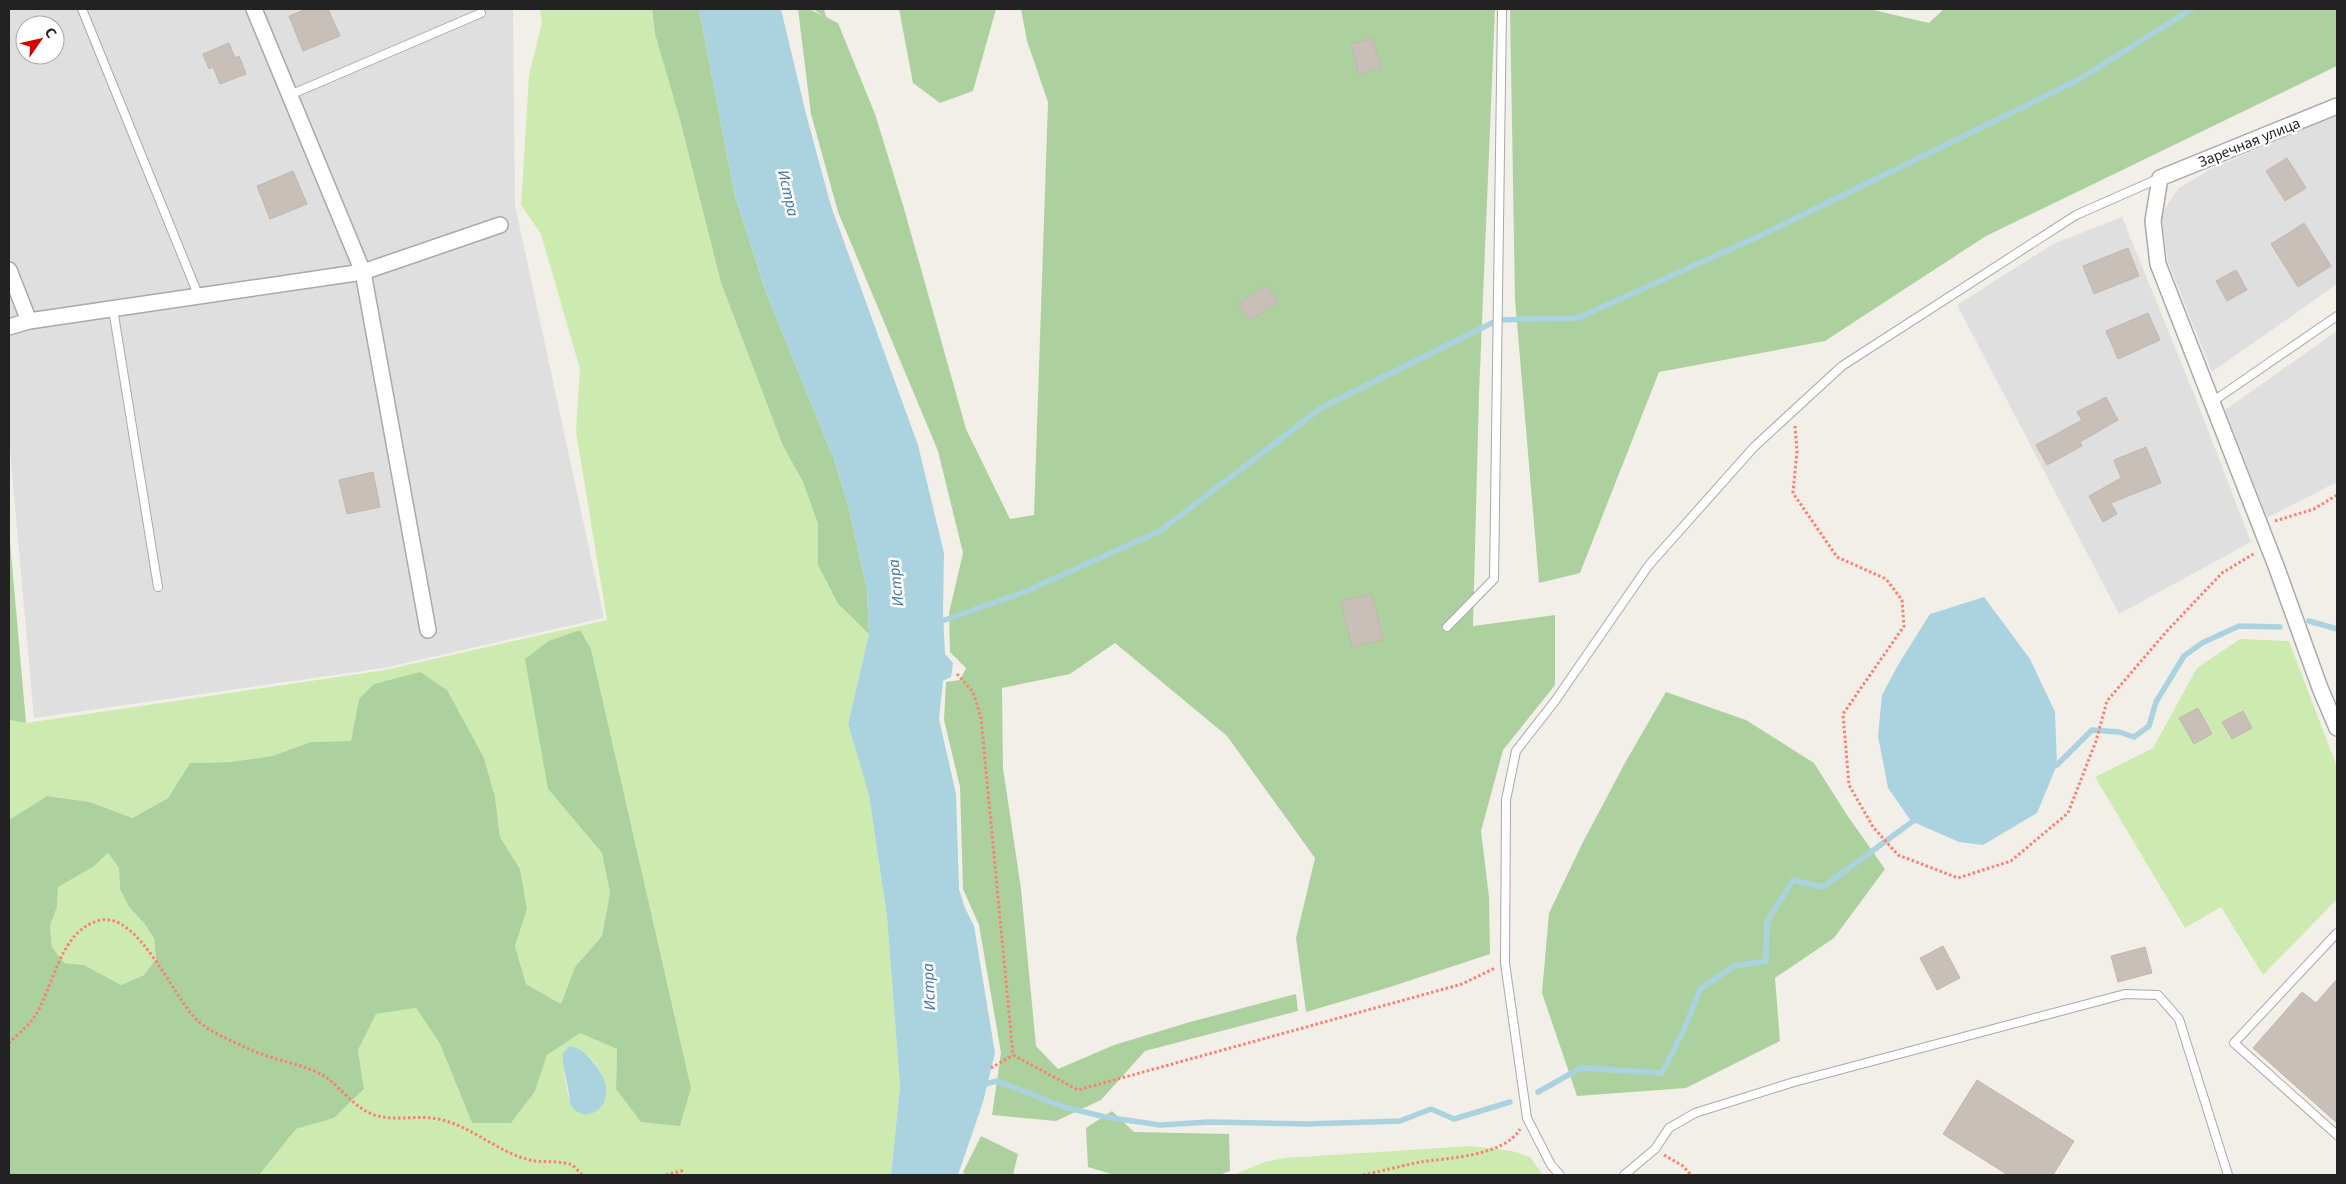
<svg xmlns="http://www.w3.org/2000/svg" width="2346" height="1184" viewBox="0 0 2346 1184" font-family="'Noto Sans',sans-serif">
  <rect width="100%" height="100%" fill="#f2efe9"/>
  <g fill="#e0dfdf" fill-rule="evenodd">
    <path d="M9 9H513L515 205 604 618 384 668 34 718 9 439ZM25 25H55V55H25Z"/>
    <path d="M2337 115V284L2212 372 2168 262 2161 214 2179 188 2213 168Z"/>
    <path d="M2122 217 2196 399 2251 542 2119 614 1957 305 2053 244Z"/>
    <path d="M2337 331V482L2267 518 2225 410Z"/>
  </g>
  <g fill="#cdebb0" fill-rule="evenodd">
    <path d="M540 9H652L655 34 680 120 721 283 783 446 803 482 818 524V565L838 604 869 634 848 724 869 794 887 917 900 1086 891 1175H259L296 1129 334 1118 364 1089 358 1050 376 1014 416 1008 440 1044 472 1123 535 1091 547 1055 580 1032 617 1049 616 1089 680 1126 691 1088 591 649 548 789 602 853 610 893 602 936 575 967 561 1004 526 984 515 946 527 909 520 869 500 837 495 797 484 758 359 699 351 741 311 742 272 756 231 762 190 763 168 798 131 818 90 802 47 796 9 820V720L26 723 385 670 607 620 576 432 580 369 541 234 521 205 529 76 542 23ZM563 1053 588 1055 601 1072 607 1094 570 1104 564 1073Z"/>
    <path d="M2240 639 2289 641 2337 767V899L2263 975 2221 907 2185 928 2095 777 2153 748 2197 668Z"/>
    <path d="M108 853 119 868 120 889 129 907 144 923 154 940 156 960 144 975 121 985 84 965 64 963 52 948 50 926 57 907 58 887 93 867Z"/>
    <path d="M1471 1146 1512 1151 1530 1157 1543 1175H1233L1265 1162 1285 1158Z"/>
  </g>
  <g fill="#add19e" fill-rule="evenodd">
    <path d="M652 9H699L735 196 767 295 834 459 848 505 867 589 869 634 838 604 818 565V524L803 482 783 446 721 283 680 120 655 34Z"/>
    <path d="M798 9H809L823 16 813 9H824L826 17 838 23 875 114 903 205 966 429 1010 519 1034 515 1048 102 1027 41 1021 9H1495L1479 394 1473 626 1555 615V685L1503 750 1481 831 1489 897 1490 954 1387 988 1306 1012 1296 938 1315 858 1227 736 1115 643 1070 674 1002 688 1003 768 1021 889 1036 1046 1058 1069 1114 1045 1190 1022 1296 994 1298 1011 1145 1051 1101 1100 1056 1121 992 1115 1001 1053 979 925 963 889 960 787 944 720 946 682 960 680 966 668 950 652 949 613 963 553 938 451 838 212 811 114Z"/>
    <path d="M899 9H996L973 91 940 103 913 83Z"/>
    <path d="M1510 9H1869L1929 23 1944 9H2337V66L1986 236 1825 341 1659 372 1580 573 1539 583 1515 299Z"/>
    <path d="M9 530 26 723 9 720Z"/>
    <path d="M580 630 591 649 691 1088 680 1126 641 1122 616 1089 617 1049 580 1033 547 1055 535 1091 511 1123H472L440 1044 416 1008 376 1014 358 1050 364 1089 334 1118 296 1129 259 1175H9V820L47 796 90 802 132 818 168 798 190 763 231 762 272 756 311 742 351 741 359 699 374 684 420 672 447 690 484 758 495 797 500 837 520 869 527 909 515 946 526 984 561 1004 575 967 602 936 610 893 602 853 548 789 525 659 549 641ZM108 853 119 868 120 889 129 907 144 923 154 939 156 959 144 975 121 985 84 965 64 963 52 947 50 926 57 907 58 887 93 867Z"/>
    <path d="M1666 692 1746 720 1814 763 1847 815 1885 869 1834 938 1775 978 1780 1041 1686 1088 1577 1096 1542 993 1549 913 1582 844 1626 761Z"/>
    <path d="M1112 1111 1134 1132 1229 1134 1230 1171 1219 1175H1114L1088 1167 1086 1128Z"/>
    <path d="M981 1136 1018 1154 1013 1175H965L963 1172Z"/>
  </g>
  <g fill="#aad3df">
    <path d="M699 9H781L806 114 831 206 918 445 944 553 943 612 945 654 953 663 951 677 943 681 939 719 956 794 959 889 965 908 974 926 995 1053 983 1102 958 1175H891L900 1086 887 917 869 795 848 724 869 634 867 589 848 505 834 459 767 295 735 196Z"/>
    <path d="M1984 597 2030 659 2055 712 2057 765 2037 813 1983 845 1959 842 1911 821 1888 788 1878 736 1882 695 1898 665 1930 614Z"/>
    <path d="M570 1046C584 1049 588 1056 596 1066 625 1103 585 1129 571 1105 569 1102 570 1098 569 1094 567 1079 562 1068 563 1053Z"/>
  </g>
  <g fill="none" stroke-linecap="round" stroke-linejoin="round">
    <g stroke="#aad3df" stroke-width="5.5">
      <path d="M2309 621 2337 629"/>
      <path d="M936 623 1022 593 1160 531 1321 408 1498 320 1578 318 1766 233 2078 80 2192 9"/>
      <path d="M2051 767 2057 765 2092 730 2119 732 2134 737 2149 726 2156 702 2184 656 2202 643 2239 626 2280 627"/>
      <path d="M981 1085 997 1081 1064 1107 1105 1117 1160 1125 1210 1122 1307 1124 1400 1121 1431 1109 1454 1119 1510 1102"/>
      <path d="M1538 1092 1581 1068 1662 1073 1685 1027 1700 989 1734 966 1766 961 1767 922 1793 880 1823 887 1916 819"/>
    </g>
  </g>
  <g fill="#c7bfb8" stroke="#c4b6ab">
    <path d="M307 9H328L340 36 303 51 289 16Z"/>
    <path d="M1372 38 1381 68 1359 74 1351 44Z"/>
    <path d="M229 43 235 58 239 56 246 74 220 84 213 67 209 69 203 54Z"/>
    <path d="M2287 158 2306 188 2285 201 2266 171Z"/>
    <path d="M293 171 307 204 270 219 257 186Z"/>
    <path d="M2304 223 2331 266 2298 287 2271 244Z"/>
    <path d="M2128 248 2139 276 2094 294 2083 266Z"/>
    <path d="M2236 270 2247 290 2227 301 2216 281Z"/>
    <path d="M1266 285 1278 302 1250 321 1238 304Z"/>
    <path d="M2148 313 2160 340 2118 359 2106 331Z"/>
    <path d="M2106 397 2118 420 2080 442 2082 446 2047 465 2036 445 2082 420 2077 412Z"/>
    <path d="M2146 447 2161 483 2111 503 2117 514 2103 522 2089 496 2121 478 2114 460Z"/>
    <path d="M373 472 380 507 347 514 339 480Z"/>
    <path d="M1372 594 1383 640 1352 647 1341 601Z"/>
    <path d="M2198 708 2212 734 2194 744 2179 718Z"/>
    <path d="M2243 711 2252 728 2232 739 2222 722Z"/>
    <path d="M1943 946 1960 978 1937 990 1920 958Z"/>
    <path d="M2145 947 2152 973 2118 982 2111 956Z"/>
    <path d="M2337 979V1123L2253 1048 2302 992 2316 1003Z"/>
    <path d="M1977 1080 2074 1141 2053 1175H2008L1943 1134Z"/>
  </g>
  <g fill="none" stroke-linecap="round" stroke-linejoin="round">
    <defs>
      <g id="service">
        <path d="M82 9 199 297"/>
        <path d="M290 95 481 13"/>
        <path d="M113 309 158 587"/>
        <path d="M2212 402 2337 316"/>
        <path d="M1447 627 1494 579 1502 9"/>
        <path d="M2337 933 2234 1043 2337 1135"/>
        <path d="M1560 1175 1551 1165 1527 1118 1505 963 1506 800 1516 751 1555 701 1649 565 1754 447 1842 366 2076 215 2160 178"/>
        <path d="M1624 1175 1655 1149 1669 1128 1695 1113 1794 1082 2125 994 2158 995 2179 1019 2228 1175"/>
      </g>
      <g id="minor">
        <path d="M254 9 363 272 428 630"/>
        <path d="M2337 106 2160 178 2153 221 2158 264 2276 566 2320 688 2337 728"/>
        <path d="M9 270 29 321"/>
        <path d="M9 327 29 321 363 272 500 225"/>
      </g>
    </defs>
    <use href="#service" stroke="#a9a9a9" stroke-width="10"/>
    <use href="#minor" stroke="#a9a9a9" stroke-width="18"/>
    <g stroke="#fa8072" stroke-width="3" stroke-dasharray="2.5 2.5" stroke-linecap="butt">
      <path d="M1795 426 1797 451 1793 493 1837 557 1886 579 1902 600 1904 626 1843 714 1849 785 1873 827 1898 855 1958 878 2011 861 2068 813 2096 741 2107 701 2166 632 2222 573 2255 553"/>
      <path d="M2275 521 2314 509 2337 495"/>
      <path d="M957 674 973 692 981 718 1013 1055 1078 1090 1462 984 1495 968"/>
      <path d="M9 1043C16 1036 26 1028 33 1019 54 989 59 929 101 920 139 913 173 997 197 1020 211 1033 232 1041 249 1049 274 1061 304 1063 327 1078 343 1090 357 1111 378 1116 398 1121 418 1115 438 1119 472 1126 497 1152 530 1160 543 1163 559 1160 572 1165 575 1167 579 1172 582 1175"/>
      <path d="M991 1068 1013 1055"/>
      <path d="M1664 1155 1683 1166 1691 1175"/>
      <path d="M666 1175 685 1170"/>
      <path d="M1363 1175C1382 1171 1401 1166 1420 1162 1447 1158 1505 1156 1520 1129"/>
    </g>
    <use href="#service" stroke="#fff" stroke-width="8"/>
    <use href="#minor" stroke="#fff" stroke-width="15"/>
  </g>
  <g text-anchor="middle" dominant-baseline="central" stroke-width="5" stroke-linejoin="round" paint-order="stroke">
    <g font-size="14" fill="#222" stroke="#fff">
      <text transform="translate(2249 142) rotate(-22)">Заречная улица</text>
    </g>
    <g font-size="15" font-style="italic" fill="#4a7aab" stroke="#fff">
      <text transform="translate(789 193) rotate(77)">Истра</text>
      <text transform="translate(895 583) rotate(-96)">Истра</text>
      <text transform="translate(928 987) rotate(-93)">Истра</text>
    </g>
  </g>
  <rect width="2346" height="1184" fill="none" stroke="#222222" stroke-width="20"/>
  <g transform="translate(40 40) rotate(56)"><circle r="24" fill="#ffffff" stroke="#a7a7a7"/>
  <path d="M0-4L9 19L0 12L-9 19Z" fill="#d40000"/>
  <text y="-8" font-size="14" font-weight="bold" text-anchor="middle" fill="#222222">С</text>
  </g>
</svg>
